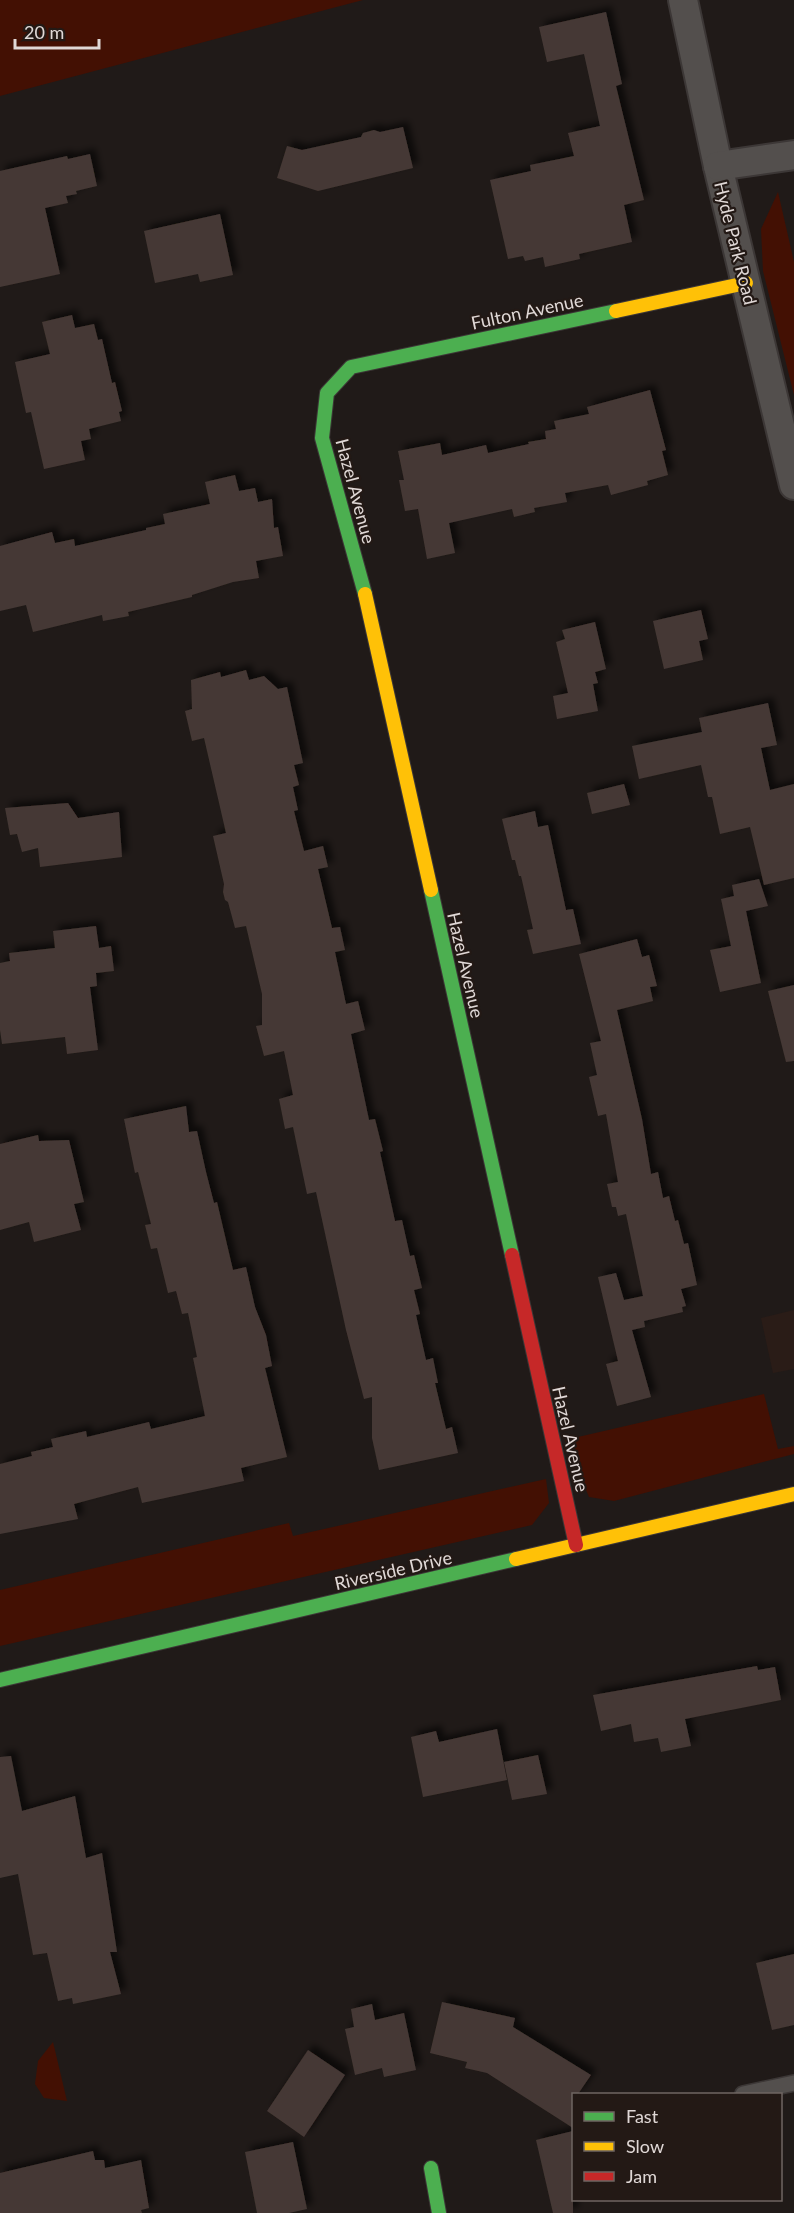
<svg xmlns="http://www.w3.org/2000/svg" width="794" height="2213" viewBox="0 0 794 2213" font-family="Lato,sans-serif">
  <defs>
    <filter id="shadow"><feDropShadow dx="5.5" dy="-5.5" stdDeviation="3" flood-color="#0009"/></filter>
  </defs>
  <rect width="100%" height="100%" fill="#201a18"/>
  <path fill="#2a1c17" d="M794 1310V1369L773 1373 761 1318Z"/>
  <g fill="#431003">
    <path d="M0 0H363L0 96Z"/>
    <path d="M778 192 794 262V395L763 271 761 229Z"/>
    <path d="M764 1394 778 1449 794 1446V1454L614 1501 589 1497 565 1440Z"/>
    <path d="M546 1479 549 1503 532 1525 0 1646V1590L289 1523 293 1536Z"/>
    <path d="M53 2042 67 2101 44 2098 35 2084 38 2061Z"/>
  </g>
  <g fill="#453834" filter="url(#shadow)">
    <path d="M606 12 622 84 616 86 644 200 624 205 632 242 579 254 580 259 545 267 543 257 525 261 523 256 508 259 490 180 531 171 530 165 574 156 568 133 600 126 584 54 547 62 539 27Z"/>
    <path d="M403 127 413 168 318 191 277 178 287 146 302 150 361 137 363 133 374 130 380 132Z"/>
    <path d="M90 154 97 186 76 191 77 194 66 196 68 203 45 208 60 274 0 287V171L67 156 68 159Z"/>
    <path d="M220 214 233 275 200 282 198 274 155 283 144 231Z"/>
    <path d="M72 315 75 328 94 324 98 340 102 339 112 383 115 382 122 411 119 412 121 421 89 429 91 439 81 441 85 460 44 469 31 412 26 413 15 362 50 354 42 322Z"/>
    <path d="M650 390 666 450 662 451 668 475 647 481 648 485 611 495 608 485 565 493 567 502 534 508 535 512 514 517 512 509 449 523 455 553 427 559 418 509 405 511 399 480H404L398 451 440 443 442 455 486 445 488 453 529 444 528 442 546 439 545 431 556 429 554 421 589 414 587 407Z"/>
    <path d="M235 475 239 491 255 488 258 502 272 499 274 528 278 527 283 556 256 561 259 578 233 582 192 595V597L128 612 129 616 103 621 102 615 33 632 26 605 0 611V546L52 532 55 543 74 539 75 546 146 530V528L165 524 163 514 210 504 205 482Z"/>
    <path d="M701 610 708 639 699 641 703 660 664 669 653 621Z"/>
    <path d="M595 622 606 669 595 672 598 683 593 684 598 711 557 719 553 696 568 693 556 642 565 639 562 630Z"/>
    <path d="M246 670 249 680 264 676 278 689 287 687 303 763 294 765 299 785 293 787 298 810 294 811 304 851 323 846 328 867 318 869 332 928 340 927 345 950 335 952 346 1004 358 1001 365 1030 351 1034 369 1120 375 1119 383 1151 380 1152 395 1221 402 1220 410 1256 414 1255 422 1288 414 1290 420 1314 416 1315 426 1360 433 1358 438 1383H435L446 1429 452 1427 458 1453 379 1470 372 1438V1397L364 1399 346 1330 316 1192 307 1194 293 1127 285 1129 279 1099 293 1095 284 1051 264 1056 256 1026 262 1025V994L246 926 235 928 228 902 225 900 223 892 224 884 213 836 226 833 204 738 192 741 185 711 192 709 191 680 220 672 221 677Z"/>
    <path d="M768 703 777 745 761 748 770 790 794 784V878L764 885 750 827 720 834 712 797H708L701 765 639 779 632 746 702 732 699 718Z"/>
    <path d="M624 784 630 805 592 814 587 793Z"/>
    <path d="M68 803 78 818 119 812 122 857 40 867 38 848 22 852 17 834 10 835 5 808Z"/>
    <path d="M535 811 538 827 548 825 566 910 573 909 581 944 533 954 527 930 533 929 521 876H519L515 860H512L502 819Z"/>
    <path d="M759 879 768 906 746 911 761 983 720 992 710 950 731 946 721 899 734 896 732 885Z"/>
    <path d="M96 926 99 948 111 946 114 971 96 973 97 986 90 987 98 1050 67 1054 65 1037 2 1044 0 1030V963L10 961 9 953 55 948 53 931Z"/>
    <path d="M637 939 642 957 649 955 657 986 650 987 653 1001 617 1010 642 1119 651 1174 658 1172 663 1198 669 1196 675 1221 678 1220 684 1244 688 1243 697 1285 681 1289 686 1306 682 1307 683 1312 644 1321 645 1327 632 1330 651 1397 617 1406 606 1364 618 1361 598 1277 616 1273 624 1300 643 1296 626 1214 618 1216 616 1207H612L607 1184 618 1182 606 1114 598 1116 589 1077 597 1075 590 1043 601 1041 579 954Z"/>
    <path d="M794 985V1061L786 1062 768 991Z"/>
    <path d="M186 1106 189 1132 197 1131 206 1172 214 1203 217 1202 233 1270 246 1267 255 1307 266 1335 272 1366 265 1368 287 1457 241 1468 244 1481 142 1503 138 1487 74 1504 78 1519 0 1534V1464L32 1456 31 1452 53 1447 51 1439 86 1431 87 1437 149 1422 151 1429 205 1416 193 1358 197 1357 188 1313 182 1314 176 1291 168 1293 157 1248 151 1249 145 1225 151 1224 138 1172 135 1173 124 1119Z"/>
    <path d="M38 1135 39 1141 69 1140 84 1202 74 1204 81 1230 34 1242 29 1222 0 1230V1144Z"/>
    <path d="M757 1666 758 1670 775 1667 781 1700 685 1719 691 1746 661 1752 658 1738 634 1742 631 1724 601 1731 593 1695Z"/>
    <path d="M497 1729 507 1780 423 1797 411 1737 436 1731 439 1742Z"/>
    <path d="M538 1755 547 1794 512 1800 504 1762Z"/>
    <path d="M11 1756 22 1811 75 1796 86 1858 102 1853 117 1952H110L121 1994 73 2004 72 1998 58 2001 47 1953 33 1955 18 1874 0 1878V1757Z"/>
    <path d="M794 1954V2025L772 2030 756 1963Z"/>
    <path d="M442 2002 515 2018 513 2027 591 2075 578 2094H573V2128L487 2073 465 2068 467 2062 430 2053Z"/>
    <path d="M372 2004 375 2020 404 2013 416 2070 384 2077 382 2068 355 2075 345 2029 354 2027 351 2009Z"/>
    <path d="M308 2050 345 2075 304 2137 267 2111Z"/>
    <path d="M573 2131V2213H553L536 2140Z"/>
    <path d="M293 2142 307 2209 289 2213H257L245 2152Z"/>
    <path d="M93 2151 95 2160H104L105 2168 141 2160 149 2208 141 2210 142 2213H0V2173Z"/>
  </g>
  <g fill="none" stroke-linecap="round" stroke-linejoin="round">
    <defs>
      <path id="lane" d="M743 2094 794 2083"/>
      <g id="street">
        <path d="M683 0 718 166 794 485"/>
        <path d="M718 166 794 155"/>
      </g>
      <g id="fast">
        <path d="M365 594 322 438 327 393 351 367 616 311"/>
        <path d="M431 890 512 1255"/>
        <path d="M0 1680 516 1559"/>
        <path d="M431 2168 439 2213"/>
      </g>
      <g id="slow">
        <path d="M616 311 746 283"/>
        <path d="M365 594 431 890"/>
        <path d="M516 1559 794 1494"/>
      </g>
      <path id="jam" d="M512 1255 576 1545"/>
    </defs>
    <use href="#lane" stroke="#3c3736" stroke-width="18"/>
    <use href="#street" stroke="#3c3736" stroke-width="32"/>
    <use href="#fast" stroke="#3c3736" stroke-width="16"/>
    <use href="#slow" stroke="#3c3736" stroke-width="16"/>
    <use href="#jam" stroke="#3c3736" stroke-width="16"/>
    <use href="#lane" stroke="#534f4d" stroke-width="15"/>
    <use href="#street" stroke="#534f4d" stroke-width="28"/>
    <use href="#fast" stroke="#4caf50" stroke-width="14"/>
    <use href="#slow" stroke="#ffc107" stroke-width="14"/>
    <use href="#jam" stroke="#c62828" stroke-width="14"/>
  </g>
  <g text-anchor="middle" dominant-baseline="central" stroke-width="4.5" stroke-linejoin="round" paint-order="stroke">
    <g font-size="18" fill="#e0d8d6" stroke="#231915">
      <text transform="translate(736 243) rotate(76)">Hyde Park Road</text>
      <text transform="translate(527 311) rotate(-12)">Fulton Avenue</text>
      <text transform="translate(356 491) rotate(75)">Hazel Avenue</text>
      <text transform="translate(466 965) rotate(77)">Hazel Avenue</text>
      <text transform="translate(571 1439) rotate(77)">Hazel Avenue</text>
      <text transform="translate(393 1570) rotate(-13)">Riverside Drive</text>
    </g>
  </g>
  <rect x="572" y="2093" width="210" height="108" fill="#231915" stroke="#6f6562" stroke-width="1.5"/>
  <rect x="584" y="2112" width="30" height="9" fill="#4caf50" stroke="#6f6562" stroke-width="1.5"/>
  <text x="626" y="2123" font-size="18" fill="#e0d8d6">Fast</text>
  <rect x="584" y="2142" width="30" height="9" fill="#ffc107" stroke="#6f6562" stroke-width="1.5"/>
  <text x="626" y="2153" font-size="18" fill="#e0d8d6">Slow</text>
  <rect x="584" y="2172" width="30" height="9" fill="#c62828" stroke="#6f6562" stroke-width="1.5"/>
  <text x="626" y="2183" font-size="18" fill="#e0d8d6">Jam</text>
  <path d="M15 39v9h84v-9" fill="none" stroke="#e0d8d6" stroke-width="3"/>
  <text x="24" y="39" font-size="18" fill="#e0d8d6" stroke="#231915" stroke-width="4.5" paint-order="stroke">20 m</text>
</svg>
